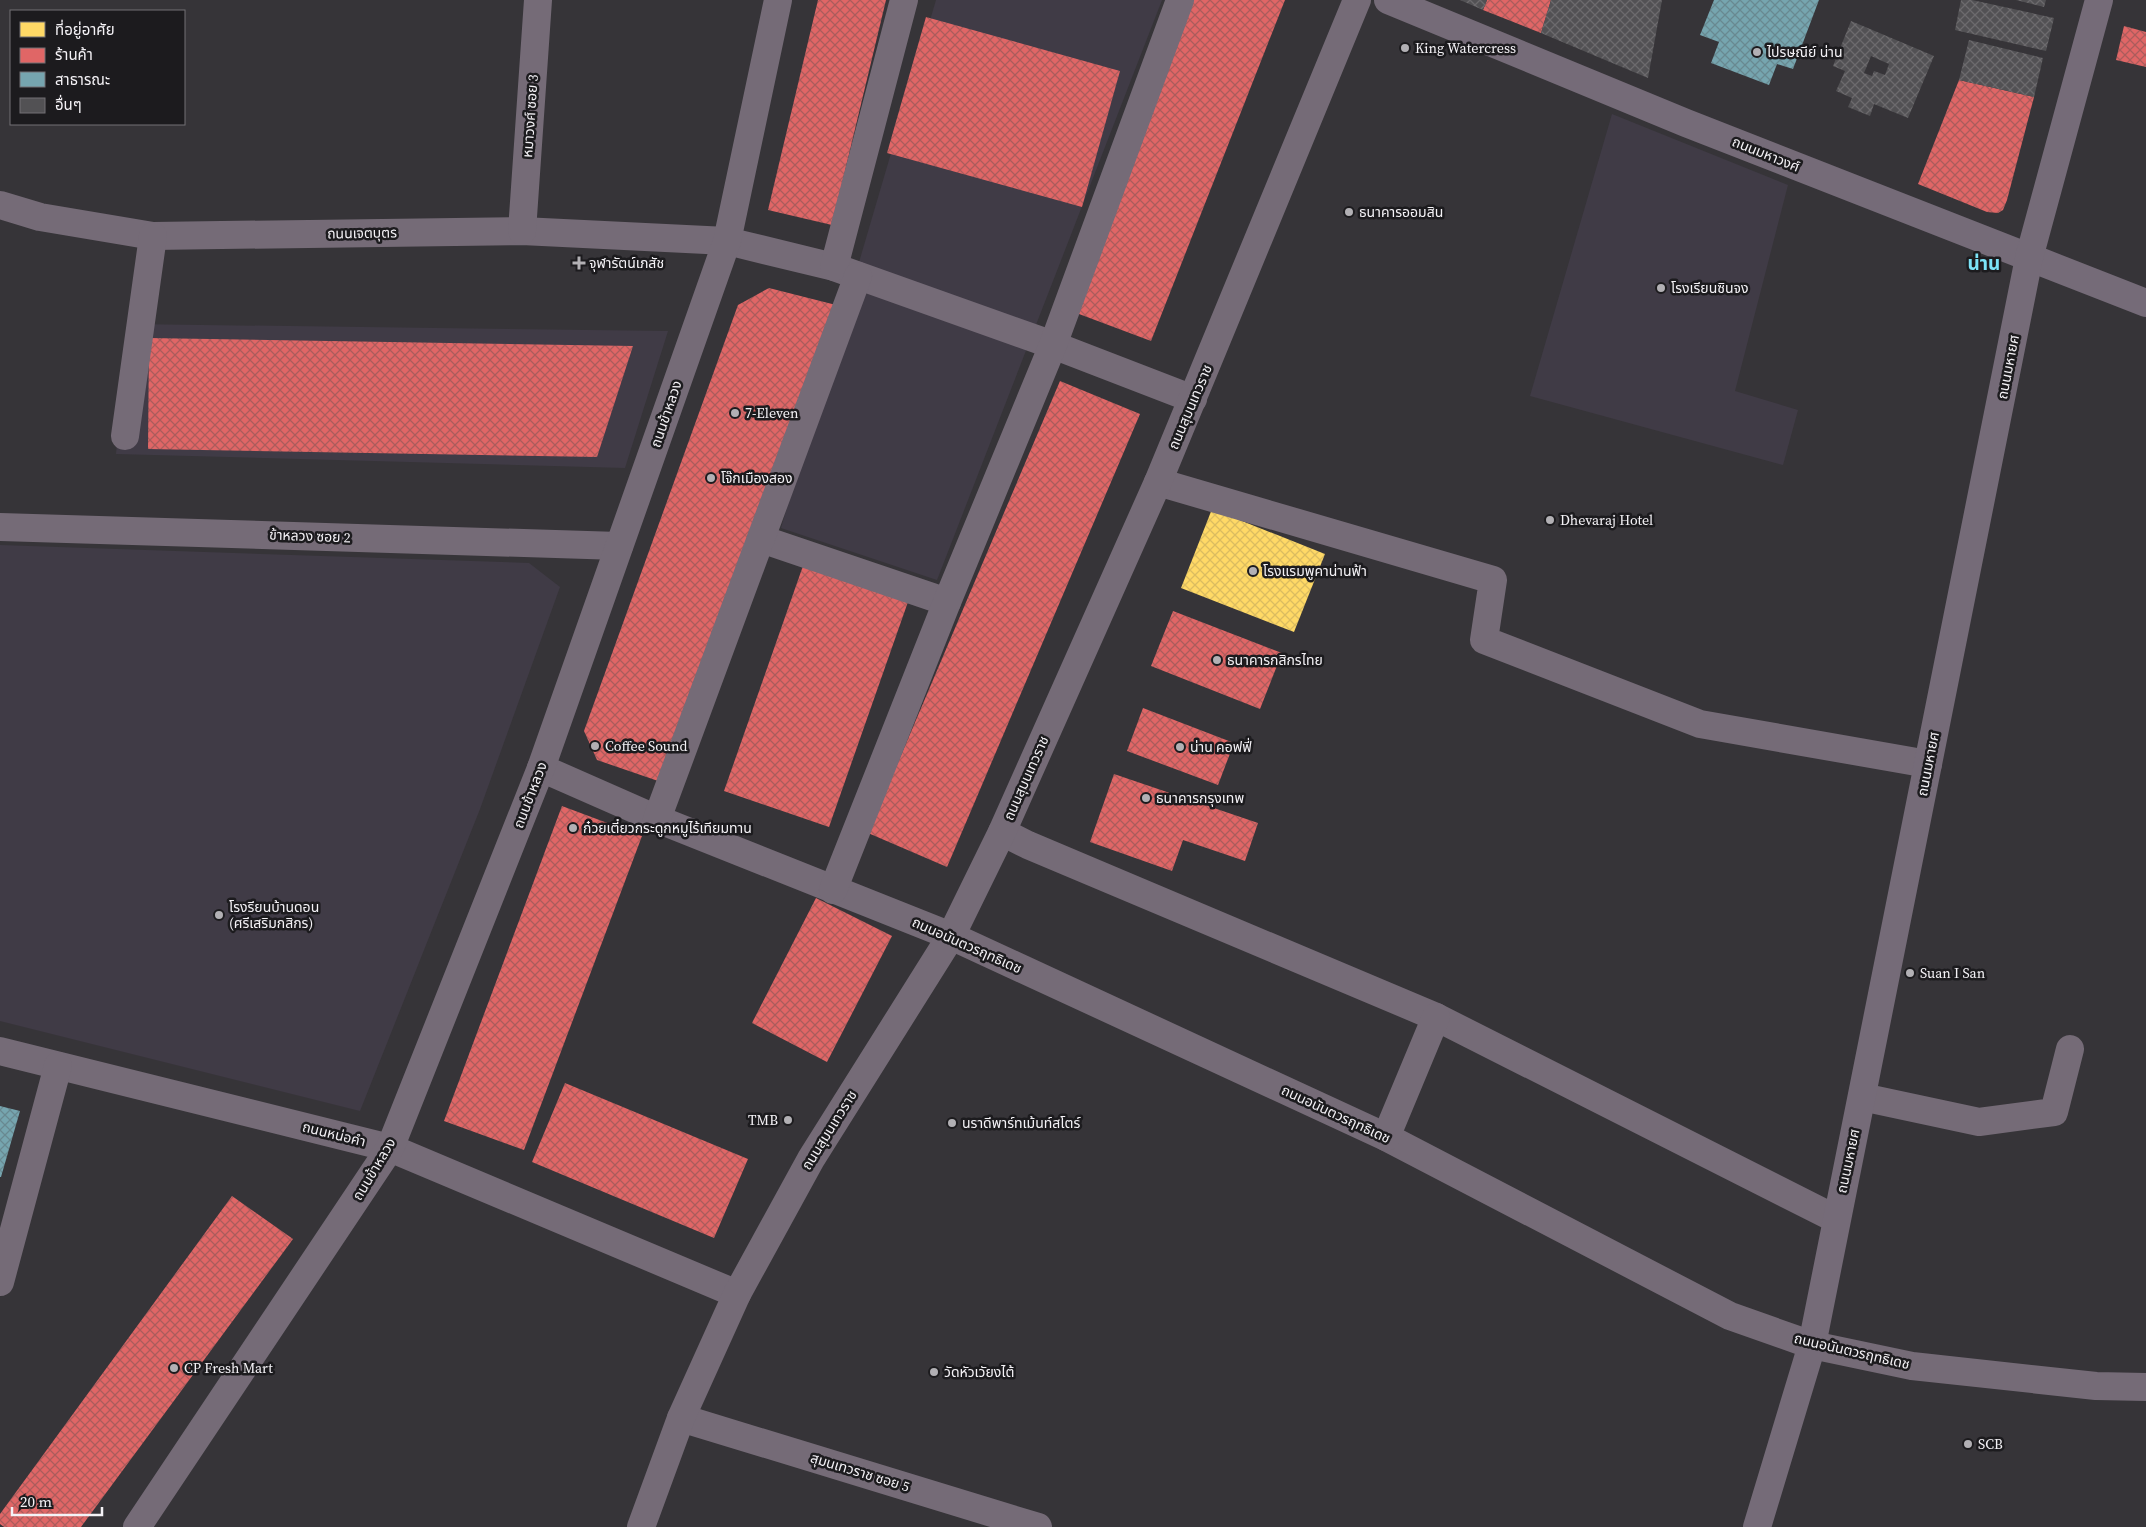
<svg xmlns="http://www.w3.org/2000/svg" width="2146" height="1527" viewBox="0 0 2146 1527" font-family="'Source Serif 4','Noto Sans Thai',serif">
  <defs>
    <pattern id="homes-cross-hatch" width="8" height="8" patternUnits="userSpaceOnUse" patternTransform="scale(1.25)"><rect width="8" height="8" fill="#ffd966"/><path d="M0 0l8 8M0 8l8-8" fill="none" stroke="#dbbc60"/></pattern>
    <pattern id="shops-cross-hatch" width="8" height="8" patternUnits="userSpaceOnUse" patternTransform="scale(1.25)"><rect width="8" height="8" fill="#e06666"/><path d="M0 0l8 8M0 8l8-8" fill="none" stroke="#ab5c5c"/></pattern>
    <pattern id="public-cross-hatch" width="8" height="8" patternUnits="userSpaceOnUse" patternTransform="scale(1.25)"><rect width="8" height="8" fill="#76a5af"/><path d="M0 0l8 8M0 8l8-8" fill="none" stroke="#688991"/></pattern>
    <pattern id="building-cross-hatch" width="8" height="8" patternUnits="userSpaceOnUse" patternTransform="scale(1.25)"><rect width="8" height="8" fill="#525154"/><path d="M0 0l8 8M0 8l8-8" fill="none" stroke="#6c6a6d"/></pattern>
  </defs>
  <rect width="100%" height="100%" fill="#363438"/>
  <g fill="#403b46">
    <path d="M936 0H1162L937 580 781 528Z"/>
    <path d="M1612 114 1788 185 1735 391 1798 410 1783 465 1530 396Z"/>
    <path d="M130 324 668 331 625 468 116 454Z"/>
    <path d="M0 545 529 563 560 587 480 809 360 1111 0 1021Z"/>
  </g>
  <path fill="url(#homes-cross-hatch)" d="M1212 509 1325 554 1294 632 1181 588Z"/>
  <g fill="url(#shops-cross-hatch)">
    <path d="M818 0H886L832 225 768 210Z"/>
    <path d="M1193 0H1285L1151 341 1071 311Z"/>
    <path d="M1487 0H1551L1541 33 1483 10Z"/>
    <path d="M926 17 1120 71 1082 207 887 153Z"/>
    <path d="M2124 26 2146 32V67L2116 60Z"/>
    <path d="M1959 80 2034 97 2007 200 2003 210 1998 213 1987 212 1918 184Z"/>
    <path d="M769 288 836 305 664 783 597 760 584 731 738 305Z"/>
    <path d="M149 338 633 346 597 457 148 449Z"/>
    <path d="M1060 381 1140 414 947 867 868 833Z"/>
    <path d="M804 563 909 599 829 827 724 791Z"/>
    <path d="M1173 611 1282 653 1260 709 1151 666Z"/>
    <path d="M1143 708 1234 743 1218 785 1127 751Z"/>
    <path d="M1114 774 1258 823 1245 861 1183 840 1172 871 1090 842Z"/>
    <path d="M562 806 642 836 524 1150 444 1121Z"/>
    <path d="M816 898 892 936 827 1062 752 1023Z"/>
    <path d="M565 1083 748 1159 714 1238 532 1162Z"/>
    <path d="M232 1196 293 1239 81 1527H4L0 1524V1514Z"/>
  </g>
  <g fill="url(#public-cross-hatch)">
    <path d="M1714 0H1819L1793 69 1777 64 1769 85 1711 63 1719 42 1700 35Z"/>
    <path d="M0 1106 20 1111 1 1177H0Z"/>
  </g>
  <g fill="url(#building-cross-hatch)" fill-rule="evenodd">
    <path d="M1460 0H1487L1483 10Z"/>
    <path d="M1551 0H1662L1648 78 1541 33Z"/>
    <path d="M1961 0H1972L2054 18 2046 51 1955 30Z"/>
    <path d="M2016 0H2046L2044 7Z"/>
    <path d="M1851 21 1934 56 1908 118 1874 104 1870 116 1848 107 1852 98 1836 91 1845 71 1833 66ZM1871 56 1889 64 1885 75 1874 71 1872 76 1864 73Z"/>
    <path d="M1969 40 2043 58 2034 97 1959 80Z"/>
  </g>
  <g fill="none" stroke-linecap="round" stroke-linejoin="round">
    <g stroke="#756b77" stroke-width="28">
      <path d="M0 205 40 217 153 236 522 231 727 241 834 267 1053 345 1193 399"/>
      <path d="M522 231 538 0"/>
      <path d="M834 267 904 0"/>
      <path d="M125 436 153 236"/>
      <path d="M1158 482 1493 580 1484 640 1700 724 1928 764"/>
      <path d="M0 527 619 546"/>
      <path d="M761 539 947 602"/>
      <path d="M541 768 657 819 951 936 1386 1137 1730 1316 1812 1345 1912 1366 2096 1386 2146 1387"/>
      <path d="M657 819 858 276"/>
      <path d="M1002 832 1028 845 1436 1017 1836 1219"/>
      <path d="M833 890 947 602 1053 345 1180 0"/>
      <path d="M0 1051 390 1148 737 1294"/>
      <path d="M1862 1097 1979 1122 2054 1112 2070 1049"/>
      <path d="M1386 1137 1436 1017"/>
      <path d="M0 1282 58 1066"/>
      <path d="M681 1418 1038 1527"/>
      <path d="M137 1527 390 1148 541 768 727 241 778 0"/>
      <path d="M641 1527 681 1418 737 1294 811 1159 951 936 1002 832 1158 482 1357 0"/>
    </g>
    <g stroke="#756b78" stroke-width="28">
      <path d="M1388 0 1686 123 2146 303"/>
      <path d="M1757 1527 1812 1345 2029 258 2099 0"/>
    </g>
  </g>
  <g fill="#b2b0b4" stroke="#1c1b1e" stroke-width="2">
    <circle cx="1405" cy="48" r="5"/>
    <circle cx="1757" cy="52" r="5"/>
    <circle cx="1349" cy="212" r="5"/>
    <path d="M576.5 255.5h5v5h5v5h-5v5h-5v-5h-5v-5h5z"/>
    <circle cx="1661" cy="288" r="5"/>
    <circle cx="735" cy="413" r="5"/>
    <circle cx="711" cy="478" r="5"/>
    <circle cx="1550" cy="520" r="5"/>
    <circle cx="1253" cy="571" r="5"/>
    <circle cx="1217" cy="660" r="5"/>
    <circle cx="595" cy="746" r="5"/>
    <circle cx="1180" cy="747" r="5"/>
    <circle cx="1146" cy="798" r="5"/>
    <circle cx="573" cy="828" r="5"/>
    <circle cx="219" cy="915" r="5"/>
    <circle cx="1910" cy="973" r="5"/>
    <circle cx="788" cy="1120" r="5"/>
    <circle cx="952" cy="1123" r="5"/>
    <circle cx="174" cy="1368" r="5"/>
    <circle cx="934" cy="1372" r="5"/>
    <circle cx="1968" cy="1444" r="5"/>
  </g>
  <g text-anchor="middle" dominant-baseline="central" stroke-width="5" stroke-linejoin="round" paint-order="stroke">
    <g font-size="14" fill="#f4f2f6" stroke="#1c1b1e" text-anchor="start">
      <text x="1415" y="48">King Watercress</text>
      <text x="1767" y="52">ไปรษณีย์ น่าน</text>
      <text x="1359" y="212">ธนาคารออมสิน</text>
      <text x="589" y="263">จุฬารัตน์เภสัช</text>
      <text x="1671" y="288">โรงเรียนซินจง</text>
      <text x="745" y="413">7-Eleven</text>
      <text x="721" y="478">โจ๊กเมืองสอง</text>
      <text x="1560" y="520">Dhevaraj Hotel</text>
      <text x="1263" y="571">โรงแรมพูคาน่านฟ้า</text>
      <text x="1227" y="660">ธนาคารกสิกรไทย</text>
      <text x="605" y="746">Coffee Sound</text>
      <text x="1190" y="747">น่าน คอฟฟี่</text>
      <text x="1156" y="798">ธนาคารกรุงเทพ</text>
      <text x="583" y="828">ก๋วยเตี๋ยวกระดูกหมูไร้เทียมทาน</text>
      <text x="229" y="907">โรงรียนบ้านดอน<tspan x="229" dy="16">(ศรีเสริมกสิกร)</tspan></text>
      <text x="1920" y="973">Suan I San</text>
      <text x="778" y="1120" text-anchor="end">TMB</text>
      <text x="962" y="1123">นราดีพาร์ทเม้นท์สโตร์</text>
      <text x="184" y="1368">CP Fresh Mart</text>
      <text x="944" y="1372">วัดหัวเวัยงไต้</text>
      <text x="1978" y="1444">SCB</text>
    </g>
    <g font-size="14" fill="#f4f2f6" stroke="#1c1b1e">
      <text transform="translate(530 116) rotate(-86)">หมาวงศ์ ซอย 3</text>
      <text transform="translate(1766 154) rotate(22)">ถนนมหาวงศ์</text>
      <text transform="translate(362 233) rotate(-1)">ถนนเจตบุตร</text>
      <text transform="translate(2008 367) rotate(-79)">ถนนมหายศ</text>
      <text transform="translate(1190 407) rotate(-67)">ถนนสุมนเทวราช</text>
      <text transform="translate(666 414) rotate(-71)">ถนนข้าหลวง</text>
      <text transform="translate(310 536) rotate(2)">ข้าหลวง ซอย 2</text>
      <text transform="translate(1928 764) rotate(-79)">ถนนมหายศ</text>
      <text transform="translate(1026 778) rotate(-66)">ถนนสุมนเทวราช</text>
      <text transform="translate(530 795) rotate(-69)">ถนนข้าหลวง</text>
      <text transform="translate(967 945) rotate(24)">ถนนอนันตวรฤทธิเดช</text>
      <text transform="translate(1336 1114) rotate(25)">ถนนอนันตวรฤทธิเดช</text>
      <text transform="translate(829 1130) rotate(-58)">ถนนสุมนเทวราช</text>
      <text transform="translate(334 1134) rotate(14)">ถนนหน่อคำ</text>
      <text transform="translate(1848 1161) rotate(-78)">ถนนมหายศ</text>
      <text transform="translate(374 1169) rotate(-59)">ถนนข้าหลวง</text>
      <text transform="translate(1852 1351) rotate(13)">ถนนอนันตวรฤทธิเดช</text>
      <text transform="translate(860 1472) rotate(17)">สุมนเทวราช ซอย 5</text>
    </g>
    <g font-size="19" font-weight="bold" fill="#7ce3f7" stroke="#1c1b1e">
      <text x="1984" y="263">น่าน</text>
    </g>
  </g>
  <rect x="10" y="10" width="175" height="115" fill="#1c1b1e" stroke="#727174"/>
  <rect x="20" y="22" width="25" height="15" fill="#ffd966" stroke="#727174"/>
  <text x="55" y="35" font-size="15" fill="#f4f2f6">ที่อยู่อาศัย</text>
  <rect x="20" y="48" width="25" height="15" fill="#e06666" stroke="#727174"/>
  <text x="55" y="60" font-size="15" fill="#f4f2f6">ร้านค้า</text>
  <rect x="20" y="72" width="25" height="15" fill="#76a5af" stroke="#727174"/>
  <text x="55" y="85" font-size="15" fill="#f4f2f6">สาธารณะ</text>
  <rect x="20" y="98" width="25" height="15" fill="#525154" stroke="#727174"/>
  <text x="55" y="110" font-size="15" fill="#f4f2f6">อื่นๆ</text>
  <path d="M12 1507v8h90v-8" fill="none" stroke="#f4f2f6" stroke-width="2.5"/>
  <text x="20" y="1507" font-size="15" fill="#f4f2f6" stroke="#1c1b1e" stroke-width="4" paint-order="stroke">20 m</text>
</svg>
